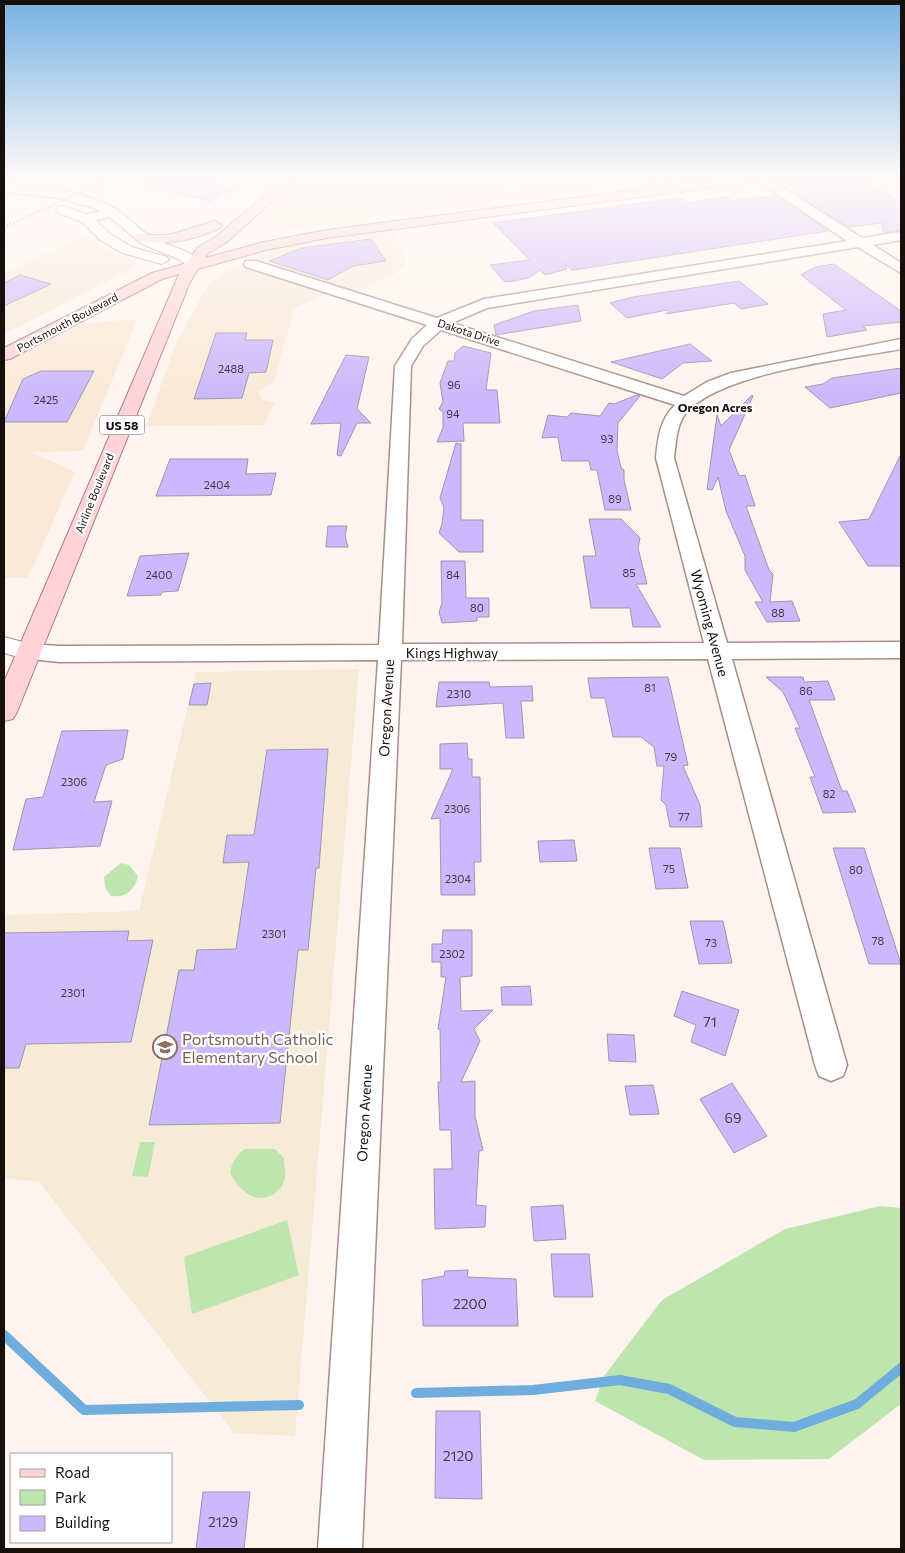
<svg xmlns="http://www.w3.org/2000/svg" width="905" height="1553" viewBox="0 0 905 1553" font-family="Commissioner,sans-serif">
  <rect width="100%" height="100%" fill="#fef4ef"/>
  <g fill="#fae9d7">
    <path d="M4 179H69L47 189 4 183Z"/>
    <path d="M304 179H484L504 193 568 184 563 179H642L645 181 416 212 391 185 415 213 276 231H264L249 223Z"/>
    <path d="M392 231 405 254V266L391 276 352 292 258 259 263 254 306 243 342 236Z"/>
    <path d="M87 234 104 248 137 262 136 267 4 334V274Z"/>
    <path d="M241 265 328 293 294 309 274 382 258 392 263 400 275 403 264 425 147 426 175 345 208 285 223 273Z"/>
    <path d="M137 319 83 451 32 452 75 472 28 578H4V364L80 324Z"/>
  </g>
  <path fill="#f5ebd6" d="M359 669 295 1436 234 1433 39 1182 4 1178V915L139 911 196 672Z"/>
  <g fill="#bfe5af">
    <path d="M121 863 129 865 138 876C135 890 126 898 111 896L105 888 104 877Z"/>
    <path d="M140 1142H155L148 1177 132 1176Z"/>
    <path d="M245 1149H275L284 1158C284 1164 286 1172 285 1178 282 1193 266 1202 252 1196 242 1192 235 1182 230 1173 232 1162 235 1156 245 1149Z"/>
    <path d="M880 1206 901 1208V1404L829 1459 704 1460 595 1401 604 1376 662 1300 785 1229Z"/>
    <path d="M287 1220 299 1275 192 1314 184 1257Z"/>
  </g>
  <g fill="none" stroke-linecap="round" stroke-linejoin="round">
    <g stroke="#6eadde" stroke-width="10">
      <path d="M4 1335 84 1410 299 1405"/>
      <path d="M416 1393 533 1390 620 1380 669 1389 735 1422 794 1427 857 1404 901 1368"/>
    </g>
  </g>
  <g fill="#ccb8fc" stroke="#9d97ad">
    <path d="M148 179H193L235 188 210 201 147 186Z"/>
    <path d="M791 179H860L901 202V230L884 233 882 223 849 227 794 193 803 192 789 183 797 182Z"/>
    <path d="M776 195 828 231 580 269 572 270 564 263 567 269 545 275 540 270 528 278 514 281 505 282 490 265 530 260 493 223 679 198 687 203 727 197 732 201Z"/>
    <path d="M371 239 386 261 353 266 328 280 269 261 302 248Z"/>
    <path d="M834 264 901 311V322L863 326 867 330 827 337 823 314 846 310 801 275 815 267Z"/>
    <path d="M20 275 51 284 4 306V283Z"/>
    <path d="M739 281 768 304 741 309 734 303 666 314 669 312 667 310 627 318 610 303 633 297Z"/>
    <path d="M578 305 581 321 496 335 494 325 534 311Z"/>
    <path d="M216 333H247L245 340H273L266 372 249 373 242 398 194 399Z"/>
    <path d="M690 344 712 361 683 363 662 379 611 362Z"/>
    <path d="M463 346 491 353 486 390H497L500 423H463L464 441 437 442 443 428V412L439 409 443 402 440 383 448 361H454L455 353Z"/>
    <path d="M346 355 369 357 357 409 371 423H357L341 456 337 455 341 423 311 424Z"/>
    <path d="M901 368V393L830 408 805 387 823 384 832 378Z"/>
    <path d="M41 371H94L67 422H4L23 379Z"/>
    <path d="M637 395 640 396 618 423 617 450 621 468 624 470V480L631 510H605L597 470H591L589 461H562L558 437 542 438 548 415 567 417 571 413 600 416 609 403 614 404Z"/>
    <path d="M752 395 753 396 729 450 739 476 745 475 755 506H746L769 570 773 574 770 602 792 601 800 621 767 622 755 602H763L745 570V556L726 511 718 477 712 490 707 489 717 415 721 426Z"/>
    <path d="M456 443 461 444V520H483V552H459L439 533 442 524 444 507 440 498Z"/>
    <path d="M901 454V566H868L839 522 869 519Z"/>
    <path d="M170 459H248L246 474 276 473 271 495 156 496Z"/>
    <path d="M589 519H621L640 538 638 548 647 584H636L661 627H633L630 608H591L583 556H596Z"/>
    <path d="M328 526H347L345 536 348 547H326Z"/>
    <path d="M189 553 178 591 162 592 161 595 127 596 140 556Z"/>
    <path d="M441 561H465L466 598H489V617H477V621L442 623 439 612 442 603Z"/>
    <path d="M668 677 688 765 683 766 700 805 702 827H670L666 805 661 800 664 766H657L654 747 641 737H613L605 698H591L588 678Z"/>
    <path d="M766 677H803L804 682 828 681 835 700H809L842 791H847L856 812 823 813 810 777H815L795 728H800L783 692Z"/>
    <path d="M439 682H489L490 687 532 686 533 701H521L524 738H506L503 703 436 707Z"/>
    <path d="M211 683 207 705H189L194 684Z"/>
    <path d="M128 730 123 759 106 765 94 802 112 801 100 846 13 850 26 799 43 797 62 731Z"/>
    <path d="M467 743 468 759H472V777H480L481 862H474L475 895H441L440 818 431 819 453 769H440V744Z"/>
    <path d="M328 749 319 868H316L308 950H298L280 1123 149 1125 179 970H194L197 950 236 949 249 862 223 863 227 835H254L267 750Z"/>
    <path d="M574 840 577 861 540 862 538 841Z"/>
    <path d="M649 848H680L688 888 656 889Z"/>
    <path d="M833 848H864L901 964H869Z"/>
    <path d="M690 921H723L732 963 699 964Z"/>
    <path d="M443 930H472V976L460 977 461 1011 493 1010 474 1029 480 1041 461 1082 475 1081V1116L483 1150 479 1151 476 1205 486 1206 485 1227 435 1229 434 1169H452L451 1130H440L438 1082H441L440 1029H438L446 977H441V962H432V944H442Z"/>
    <path d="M129 931 127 941 153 940 131 1042 26 1044 19 1068H4V933Z"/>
    <path d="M530 986 532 1005H502L501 987Z"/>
    <path d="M682 991 739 1010 725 1056 691 1042 696 1025 674 1016Z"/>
    <path d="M607 1034 634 1035 636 1062 609 1061Z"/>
    <path d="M732 1083 767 1136 734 1153 700 1099Z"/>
    <path d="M653 1085 659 1114 630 1115 625 1086Z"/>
    <path d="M563 1205 566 1239 534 1241 531 1207Z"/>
    <path d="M551 1254H589L593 1297H554Z"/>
    <path d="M468 1270 467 1277 516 1279 518 1326H423L422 1280 444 1276 445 1271Z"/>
    <path d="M436 1411H480L482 1499 435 1498Z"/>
    <path d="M203 1492H250L244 1549H196Z"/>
  </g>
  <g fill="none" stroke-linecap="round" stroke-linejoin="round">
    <defs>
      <g id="street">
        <path d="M646 179H660L673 189 667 193Z"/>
        <path d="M755 179H769L862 238 901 232V240L873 245 901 263V273L858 247 487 308 452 323 684 396 707 382 731 373 901 339V349C848 359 719 372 685 414 676 427 676 443 674 458L727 643 901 642V658L732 659 847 1065 843 1076 831 1081 819 1076 815 1065 708 659 401 660 362 1549H318L378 660 59 662 21 658 17 652 21 646 29 644 59 646 379 645 395 366 412 339 427 325 246 267 244 264 246 261H256L437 318 484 299 847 241ZM441 330 675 405C660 419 658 438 656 458L704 643 402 644 411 366 423 346Z"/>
        <path d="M111 208 116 209 118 212 116 215 87 223 80 219 82 216Z"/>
      </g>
      <g id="secondary">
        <path d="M4 184C40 188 79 189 112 207 128 215 139 231 155 239 170 247 191 249 201 264L199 267H189L178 259 142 244 108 216 91 207 57 198 4 192Z"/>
        <path d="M63 206 92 216 110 234 132 247 167 257 169 260 162 264 122 253 100 240 82 222 58 213 56 210 58 207Z"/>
        <path d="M4 637 38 646 41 652 38 658 29 660 4 653Z"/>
      </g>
      <g id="primary">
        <path d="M284 179H297L227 242 208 253 205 258 264 242 327 230 721 179H754L748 183 327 238 266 250 198 269 190 282 17 712 13 719 4 721V682L179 274 162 279 10 359 4 360V348L152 273 187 263 198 247 217 236Z"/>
        <path d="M215 221 222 225 220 228C192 240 166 247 136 240L134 237C139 231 145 234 152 235 176 237 193 226 215 221Z"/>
      </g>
    </defs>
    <use href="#street" stroke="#a78f85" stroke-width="3"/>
    <use href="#secondary" stroke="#a78f85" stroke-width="2"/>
    <use href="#primary" stroke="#ab7b7f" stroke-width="2"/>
    <use href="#street" fill="#fff" fill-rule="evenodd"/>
    <use href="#secondary" fill="#fff" fill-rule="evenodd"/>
    <use href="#primary" fill="#fdd3d7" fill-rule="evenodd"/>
    <path stroke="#5c534f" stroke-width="2" stroke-dasharray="1 2.5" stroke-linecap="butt" d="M4 227 110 179"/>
  </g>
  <linearGradient id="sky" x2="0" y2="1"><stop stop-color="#77b1e4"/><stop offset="0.45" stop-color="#fffaf8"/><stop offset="1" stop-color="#fffaf8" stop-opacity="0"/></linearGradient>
  <rect width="905" height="396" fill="url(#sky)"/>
  <defs>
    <symbol id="school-ring" viewBox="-11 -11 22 22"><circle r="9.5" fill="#fff" stroke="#8d6e63" stroke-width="1.5"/><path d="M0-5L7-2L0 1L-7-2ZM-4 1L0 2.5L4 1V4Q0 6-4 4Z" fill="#8d6e63"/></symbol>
  </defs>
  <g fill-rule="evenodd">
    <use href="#school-ring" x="151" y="1033" width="28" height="28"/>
  </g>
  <g text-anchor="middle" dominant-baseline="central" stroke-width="4.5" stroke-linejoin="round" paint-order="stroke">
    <g font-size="11" fill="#170f0b" stroke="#fff">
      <text transform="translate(67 322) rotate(-28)">Portsmouth Boulevard</text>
      <text transform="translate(469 332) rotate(18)">Dakota Drive</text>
      <text transform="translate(94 493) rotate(-68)">Airline Boulevard</text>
    </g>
    <g font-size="11" fill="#443947">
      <text x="231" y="368">2488</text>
      <text x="454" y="384">96</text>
      <text x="46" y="399">2425</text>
      <text x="453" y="413">94</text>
      <text x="607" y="438">93</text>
      <text x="217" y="484">2404</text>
      <text x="615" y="498">89</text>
      <text x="629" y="572">85</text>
      <text x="159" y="574">2400</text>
      <text x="453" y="574">84</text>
      <text x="477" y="607">80</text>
      <text x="778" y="612">88</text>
      <text x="650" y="687">81</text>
      <text x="806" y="690">86</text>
      <text x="459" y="693">2310</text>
      <text x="671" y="756">79</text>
      <text x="74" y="781">2306</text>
      <text x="829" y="793">82</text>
      <text x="457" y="808">2306</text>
      <text x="684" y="816">77</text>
      <text x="669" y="868">75</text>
      <text x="856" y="869">80</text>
      <text x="458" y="878">2304</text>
      <text x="274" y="933">2301</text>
      <text x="878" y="940">78</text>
      <text x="711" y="942">73</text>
      <text x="452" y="953">2302</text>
      <text x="73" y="992">2301</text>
    </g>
    <g font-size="12" font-weight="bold" fill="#170f0b" stroke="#fff">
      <text x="715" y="407">Oregon Acres</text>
    </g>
    <rect fill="#fff" stroke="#5d5754" stroke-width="1" x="99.5" y="415.5" width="45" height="19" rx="4"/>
    <g font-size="12" font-weight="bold" fill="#170f0b">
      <text x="122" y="425">US 58</text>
    </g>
    <g font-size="14" fill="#170f0b" stroke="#fff">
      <text transform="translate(710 623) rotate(75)">Wyoming Avenue</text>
      <text x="452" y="652">Kings Highway</text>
      <text transform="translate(386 708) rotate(-87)">Oregon Avenue</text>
      <text transform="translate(364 1113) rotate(-87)">Oregon Avenue</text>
    </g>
    <g font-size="14" fill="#443947">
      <text x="710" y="1021">71</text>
      <text x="733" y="1117">69</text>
      <text x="470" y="1303">2200</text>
      <text x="458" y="1455">2120</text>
      <text x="223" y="1521">2129</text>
    </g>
    <g font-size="16" fill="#785e54" stroke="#fff" text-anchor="start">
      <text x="182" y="1038">Portsmouth Catholic<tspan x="182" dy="18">Elementary School</tspan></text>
    </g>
  </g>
  <rect width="905" height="1553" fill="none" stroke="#170f0b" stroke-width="10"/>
  <rect x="10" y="1453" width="162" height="90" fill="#ffffff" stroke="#a29f9d"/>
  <rect x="20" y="1469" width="25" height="8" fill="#fdd3d7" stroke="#a29f9d"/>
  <text x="55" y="1478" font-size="15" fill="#170f0b">Road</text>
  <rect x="20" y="1490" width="25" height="15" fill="#bfe5af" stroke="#a29f9d"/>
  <text x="55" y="1503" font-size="15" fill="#170f0b">Park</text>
  <rect x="20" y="1516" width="25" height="15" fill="#ccb8fc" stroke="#a29f9d"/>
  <text x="55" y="1528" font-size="15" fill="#170f0b">Building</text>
</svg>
